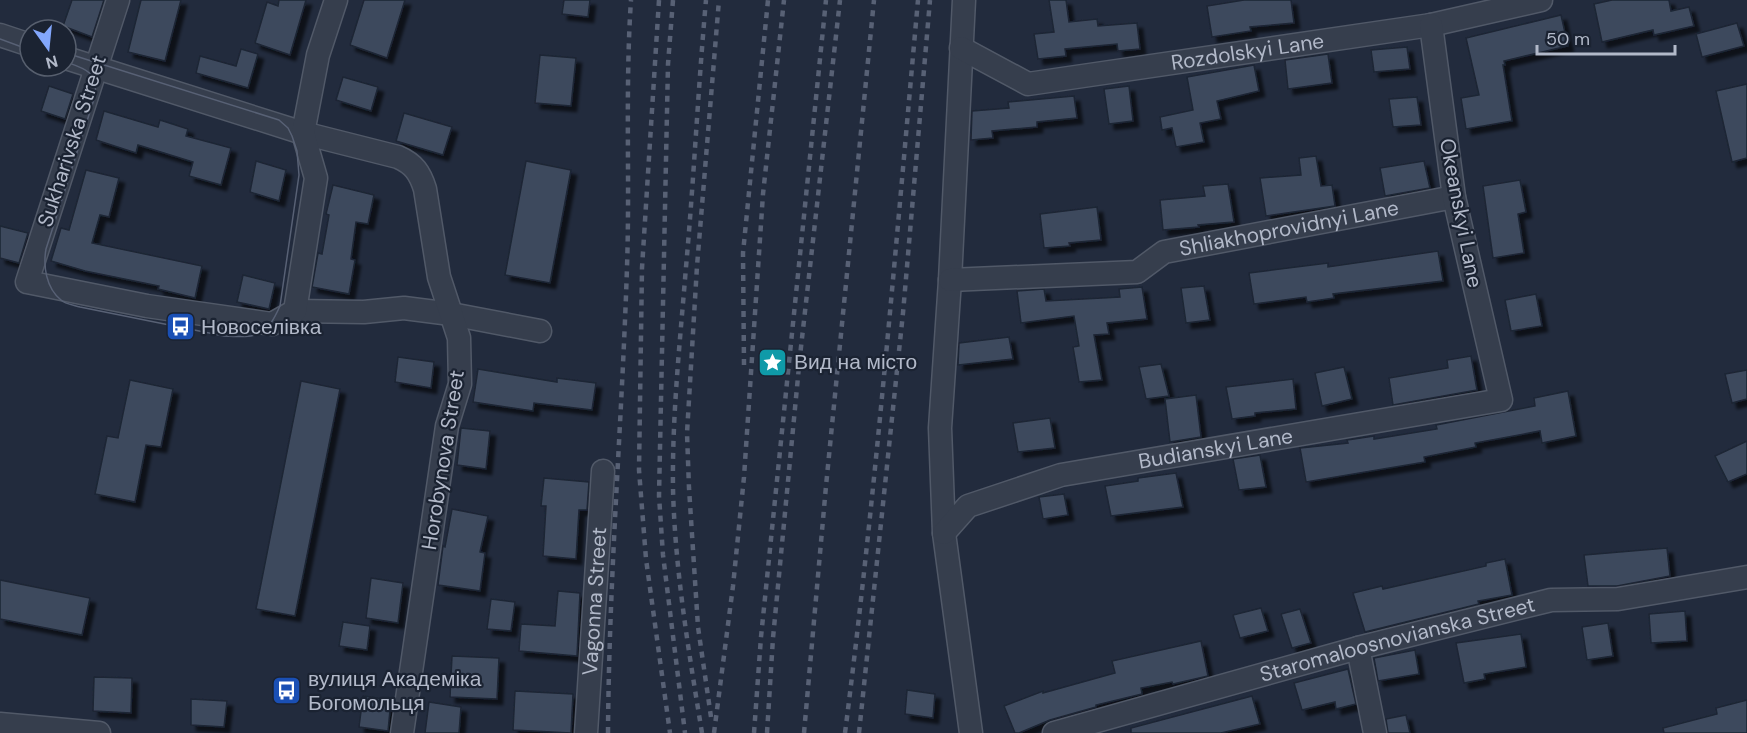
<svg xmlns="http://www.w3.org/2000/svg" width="1747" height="733" viewBox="0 0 1747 733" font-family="'DM Sans',sans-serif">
  <defs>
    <filter id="shadow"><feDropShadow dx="5.5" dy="5.5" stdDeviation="1.5" flood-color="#0009"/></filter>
  </defs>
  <rect width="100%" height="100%" fill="#222b3d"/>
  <g fill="#3e495d" stroke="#1d2534" stroke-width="1.5" filter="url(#shadow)">
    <path d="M72 0H104L92 37 63 26Z"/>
    <path d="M141 0H181L165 61 128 52Z"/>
    <path d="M279 0H306L290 55 255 43 267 2 278 6Z"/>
    <path d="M364 0H405L387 58 350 45Z"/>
    <path d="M564 0H590L588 17 562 14Z"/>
    <path d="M1049 0H1066L1069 22 1097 19 1098 26 1137 23 1140 49 1118 51 1117 44 1065 49 1066 56 1038 59 1034 34 1054 32Z"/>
    <path d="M1244 0H1291L1294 23 1250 27 1251 31 1212 37 1207 6Z"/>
    <path d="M1612 0H1669L1671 11 1689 7 1694 26 1654 35 1653 30 1602 42 1594 4Z"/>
    <path d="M1561 15 1568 46 1504 61 1505 65H1503L1512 121 1466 129 1461 98 1479 95 1466 38Z"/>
    <path d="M1737 23 1744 46 1702 57 1696 34Z"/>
    <path d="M1407 47 1410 69 1374 72 1371 50Z"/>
    <path d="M241 49 258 54 248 88 196 73 200 56 236 66Z"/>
    <path d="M1328 54 1332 83 1288 89 1285 60Z"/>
    <path d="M540 55 576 58 571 106 535 103Z"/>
    <path d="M1254 65 1259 91 1217 101 1221 119 1200 123 1204 142 1176 147 1172 128 1162 130 1160 117 1193 110 1187 77Z"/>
    <path d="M343 77 378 87 371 111 336 100Z"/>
    <path d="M1747 84V158L1732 162 1716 91Z"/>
    <path d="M49 86 73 94 65 119 41 111Z"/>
    <path d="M1129 86 1133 121 1109 124 1104 89Z"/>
    <path d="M1074 96 1077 118 1037 122V127L992 131 993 138 971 140 972 111 1009 108 1008 102Z"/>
    <path d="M1417 97 1421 125 1393 127 1389 99Z"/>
    <path d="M104 111 158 127 160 120 188 129 186 136 231 148 221 185 189 176 193 162 138 145 136 153 96 140Z"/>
    <path d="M404 113 452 127 443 155 396 141Z"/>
    <path d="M1316 156 1321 186 1332 185 1335 206 1266 216 1260 178 1301 175 1299 158Z"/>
    <path d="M256 161 286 170 279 201 250 192Z"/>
    <path d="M526 161 571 170 550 283 505 275Z"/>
    <path d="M1424 161 1430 188 1385 196 1380 168Z"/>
    <path d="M86 170 119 178 109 217 100 215 92 243 202 266 195 298 158 289 159 286 85 271 51 261 61 228 69 230Z"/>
    <path d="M1520 180 1526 212 1518 214 1524 253 1493 258 1483 186Z"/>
    <path d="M1228 184 1234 222 1198 225 1199 227 1163 230 1160 200 1205 196 1203 186Z"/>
    <path d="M333 185 374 195 368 224 356 222 351 259 355 260 349 294 312 287 318 253 322 254 329 215 326 214Z"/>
    <path d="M1097 207 1101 240 1069 243 1070 246 1044 248 1040 214Z"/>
    <path d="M0 226 28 233 19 263 0 258Z"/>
    <path d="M1438 251 1443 281 1333 294 1334 298 1307 302 1306 297 1254 304 1249 273 1328 263V267Z"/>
    <path d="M243 275 275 283 269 309 237 302Z"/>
    <path d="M1204 286 1210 320 1186 323 1181 288Z"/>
    <path d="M1142 287 1147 319 1107 323 1109 334 1094 335 1102 380 1079 382 1073 347 1079 346 1074 316 1021 323 1017 291 1044 289 1046 301 1120 297 1119 289Z"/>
    <path d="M1536 294 1542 326 1511 331 1505 300Z"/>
    <path d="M1009 337 1013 359 958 365 959 343Z"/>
    <path d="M1471 356 1477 390 1393 405 1389 378 1448 368 1447 360Z"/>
    <path d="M398 357 434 362 431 388 395 382Z"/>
    <path d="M1161 364 1169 396 1146 399 1139 367Z"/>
    <path d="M1344 367 1352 399 1322 406 1315 373Z"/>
    <path d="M478 369 557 382V378L596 383 592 410 534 403 533 411 473 402Z"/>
    <path d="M1747 370V399L1732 403 1725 374Z"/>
    <path d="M1293 379 1296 409 1255 413V416L1232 419 1226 387Z"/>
    <path d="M130 380 173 389 161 447 146 445 135 502 95 494 107 436 118 438Z"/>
    <path d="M301 381 340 389 295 616 256 609Z"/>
    <path d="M1568 391 1576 436 1542 443 1540 431 1475 443 1476 447 1424 457 1425 462 1306 482 1300 448 1348 443 1347 440 1354 439 1374 436V439L1437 429 1436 425 1535 406 1534 398Z"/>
    <path d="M1196 395 1201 437 1170 442 1165 399Z"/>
    <path d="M1050 418 1055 448 1018 452 1013 423Z"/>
    <path d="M461 428 490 431 486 469 457 465Z"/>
    <path d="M1747 441V474L1728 482 1715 456Z"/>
    <path d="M1260 455 1266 487 1239 490 1233 459Z"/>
    <path d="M1176 473 1183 507 1111 516 1105 486 1138 481V478Z"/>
    <path d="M544 478 589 482 587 510H579L576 559 543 556 546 506H541Z"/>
    <path d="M1064 494 1068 515 1043 519 1039 497Z"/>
    <path d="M452 509 488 516 480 552 485 553 480 591 438 585 443 546 445 547Z"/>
    <path d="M1667 548 1670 576 1617 586H1588L1584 555Z"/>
    <path d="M1505 559 1512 595 1478 601 1479 604 1365 632 1353 593 1382 586 1383 589 1486 566V563Z"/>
    <path d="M371 578 403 583 398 623 366 618Z"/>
    <path d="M0 580 90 598 82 635 0 619Z"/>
    <path d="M558 591 580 593 577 656 519 651 521 624 555 626Z"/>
    <path d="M491 599 515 602 511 631 487 629Z"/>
    <path d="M1261 608 1268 631 1240 638 1233 615Z"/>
    <path d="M1300 609 1311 643 1292 648 1281 614Z"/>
    <path d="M1685 611 1687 641 1651 643 1649 614Z"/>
    <path d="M343 622 370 626 367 650 339 646Z"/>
    <path d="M1608 623 1613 656 1587 660 1582 627Z"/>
    <path d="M1521 634 1526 667 1484 674 1485 679 1464 683 1456 643Z"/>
    <path d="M1201 641 1208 676 1173 684 1172 682 1141 688 1142 694 1096 705V707L1050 720 1019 733H1015L1004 706 1043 691V693L1115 673 1112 661Z"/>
    <path d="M1415 650 1419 674 1378 681 1374 658Z"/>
    <path d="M452 656 499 658 497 699 450 697Z"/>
    <path d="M1348 669 1356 704 1336 709 1335 702 1302 710 1294 683Z"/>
    <path d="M94 677 132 678 131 713 93 711Z"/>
    <path d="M907 690 935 694 933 718 905 714Z"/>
    <path d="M515 691 573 694 571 733 513 730Z"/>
    <path d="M363 696 391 700 388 731 359 727Z"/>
    <path d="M1252 696 1260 724 1221 733H1131V728Z"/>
    <path d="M191 699 227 701 224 727 191 725Z"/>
    <path d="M1747 700V733H1664L1663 728 1717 714 1716 708Z"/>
    <path d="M429 702 461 707 459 733H425Z"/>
    <path d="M1406 715 1410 733H1388L1386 719Z"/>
  </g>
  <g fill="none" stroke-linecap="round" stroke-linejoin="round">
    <defs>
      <g id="minor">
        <path d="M118 0 27 282 147 306 272 324 295 311 364 312 404 308 451 314 540 331"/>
        <path d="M964 0 950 280 940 428 944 533 971 733"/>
        <path d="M0 35 30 45"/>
        <path id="s1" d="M961 48 1028 84 1431 25 1541 0"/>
        <path d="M66 58 303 133 398 157C414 164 420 173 425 189L439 277 459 338 460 384 447 426 402 733"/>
        <path id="s2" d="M950 280 1137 272 1164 252 1454 197"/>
        <path d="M295 311 316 178 303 133 318 55 336 0"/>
        <path id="s3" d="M944 533 968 506 1061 475 1501 400 1454 197 1431 25"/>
        <path d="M1358 648 1375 733"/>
        <path d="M0 724 99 733"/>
        <path id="s4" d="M586 733 603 471"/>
        <path id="s5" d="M1054 733 1358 648 1551 600 1618 599 1747 577"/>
      </g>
    </defs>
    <use href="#minor" stroke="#515968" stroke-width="25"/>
    <use href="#minor" stroke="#363e4d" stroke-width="22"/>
    <g stroke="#586175" stroke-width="1.5">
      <path d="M0 39 30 50"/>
      <path d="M66 53 279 120 288 128 292 136 297 151 299 175 280 306C266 337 258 338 224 336L80 307C74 305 65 304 61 300 46 288 43 266 46 249L95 96C98 72 86 69 66 62"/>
    </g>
    <g stroke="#586175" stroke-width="4.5" stroke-dasharray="6 6" stroke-linecap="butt">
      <path d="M659 0 642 268 639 470 646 559 670 733"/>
      <path d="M673 0 668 64 659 496 663 555 685 733"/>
      <path d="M744 365 743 253 768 0"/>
      <path d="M711 717 698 627 689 488 687 433 697 266 719 0"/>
      <path d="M608 733C609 577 622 422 627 267 630 178 625 89 631 0"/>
      <path d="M702 733C689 653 675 571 673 489 672 415 680 342 686 267 694 178 698 89 706 0"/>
      <path d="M714 733 733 586 744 477 763 194 784 0"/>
      <path d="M754 733 761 637 826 0"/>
      <path d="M767 733 773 638 800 356 840 0"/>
      <path d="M804 733 826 486 874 0"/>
      <path d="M845 733C876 490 896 244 918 0"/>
      <path d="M859 733 903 313 930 0"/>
    </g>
  </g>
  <defs>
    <symbol id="bus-square" viewBox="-11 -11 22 22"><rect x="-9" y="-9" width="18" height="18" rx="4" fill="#1a4fb4" stroke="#1b2332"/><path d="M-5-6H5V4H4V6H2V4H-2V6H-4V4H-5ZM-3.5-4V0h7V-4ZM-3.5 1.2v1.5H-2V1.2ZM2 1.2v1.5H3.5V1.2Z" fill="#fff"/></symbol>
    <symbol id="sight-square" viewBox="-11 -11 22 22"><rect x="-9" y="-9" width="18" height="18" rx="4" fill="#0f9aa8" stroke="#1b2332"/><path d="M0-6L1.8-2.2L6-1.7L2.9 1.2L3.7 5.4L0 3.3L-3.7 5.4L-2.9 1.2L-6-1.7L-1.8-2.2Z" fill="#fff"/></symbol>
  </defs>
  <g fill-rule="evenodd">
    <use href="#bus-square" x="164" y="310" width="33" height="33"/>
    <use href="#sight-square" x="756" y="346" width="33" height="33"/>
    <use href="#bus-square" x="270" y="674" width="33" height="33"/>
  </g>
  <g text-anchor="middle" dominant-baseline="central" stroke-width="4.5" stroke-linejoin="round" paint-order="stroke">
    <g font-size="21" fill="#b2b9c9" stroke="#1b2332">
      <text stroke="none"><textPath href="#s1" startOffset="298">Rozdolskyi Lane</textPath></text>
      <text transform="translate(72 141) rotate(-72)">Sukharivska Street</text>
      <text transform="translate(1461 213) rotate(79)">Okeanskyi Lane</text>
      <text stroke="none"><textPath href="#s2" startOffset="348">Shliakhoprovidnyi Lane</textPath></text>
      <text stroke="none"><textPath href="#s3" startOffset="291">Budianskyi Lane</textPath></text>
      <text transform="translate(443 460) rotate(-81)">Horobynova Street</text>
      <text stroke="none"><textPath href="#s4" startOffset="132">Vagonna Street</textPath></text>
      <text stroke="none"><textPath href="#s5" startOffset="356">Staromaloosnovianska Street</textPath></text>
    </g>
    <g font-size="21" fill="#b2b9c9" stroke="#1b2332" text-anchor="start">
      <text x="201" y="327">Новоселівка</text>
      <text x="794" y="362">Вид на місто</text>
      <text x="308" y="679">вулиця Академіка<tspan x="308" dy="24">Богомольця</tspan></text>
    </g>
  </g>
  <g transform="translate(48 48) rotate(165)"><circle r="28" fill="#1b2332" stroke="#575f6e" stroke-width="1.5"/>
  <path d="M0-4.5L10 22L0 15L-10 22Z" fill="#83a7fc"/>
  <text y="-9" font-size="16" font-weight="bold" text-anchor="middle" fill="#b2b9c9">N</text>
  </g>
  <path d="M1537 45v9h138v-9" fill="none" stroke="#b2b9c9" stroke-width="3"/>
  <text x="1546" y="45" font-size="18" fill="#b2b9c9" stroke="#1b2332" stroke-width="4.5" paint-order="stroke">50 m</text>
</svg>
